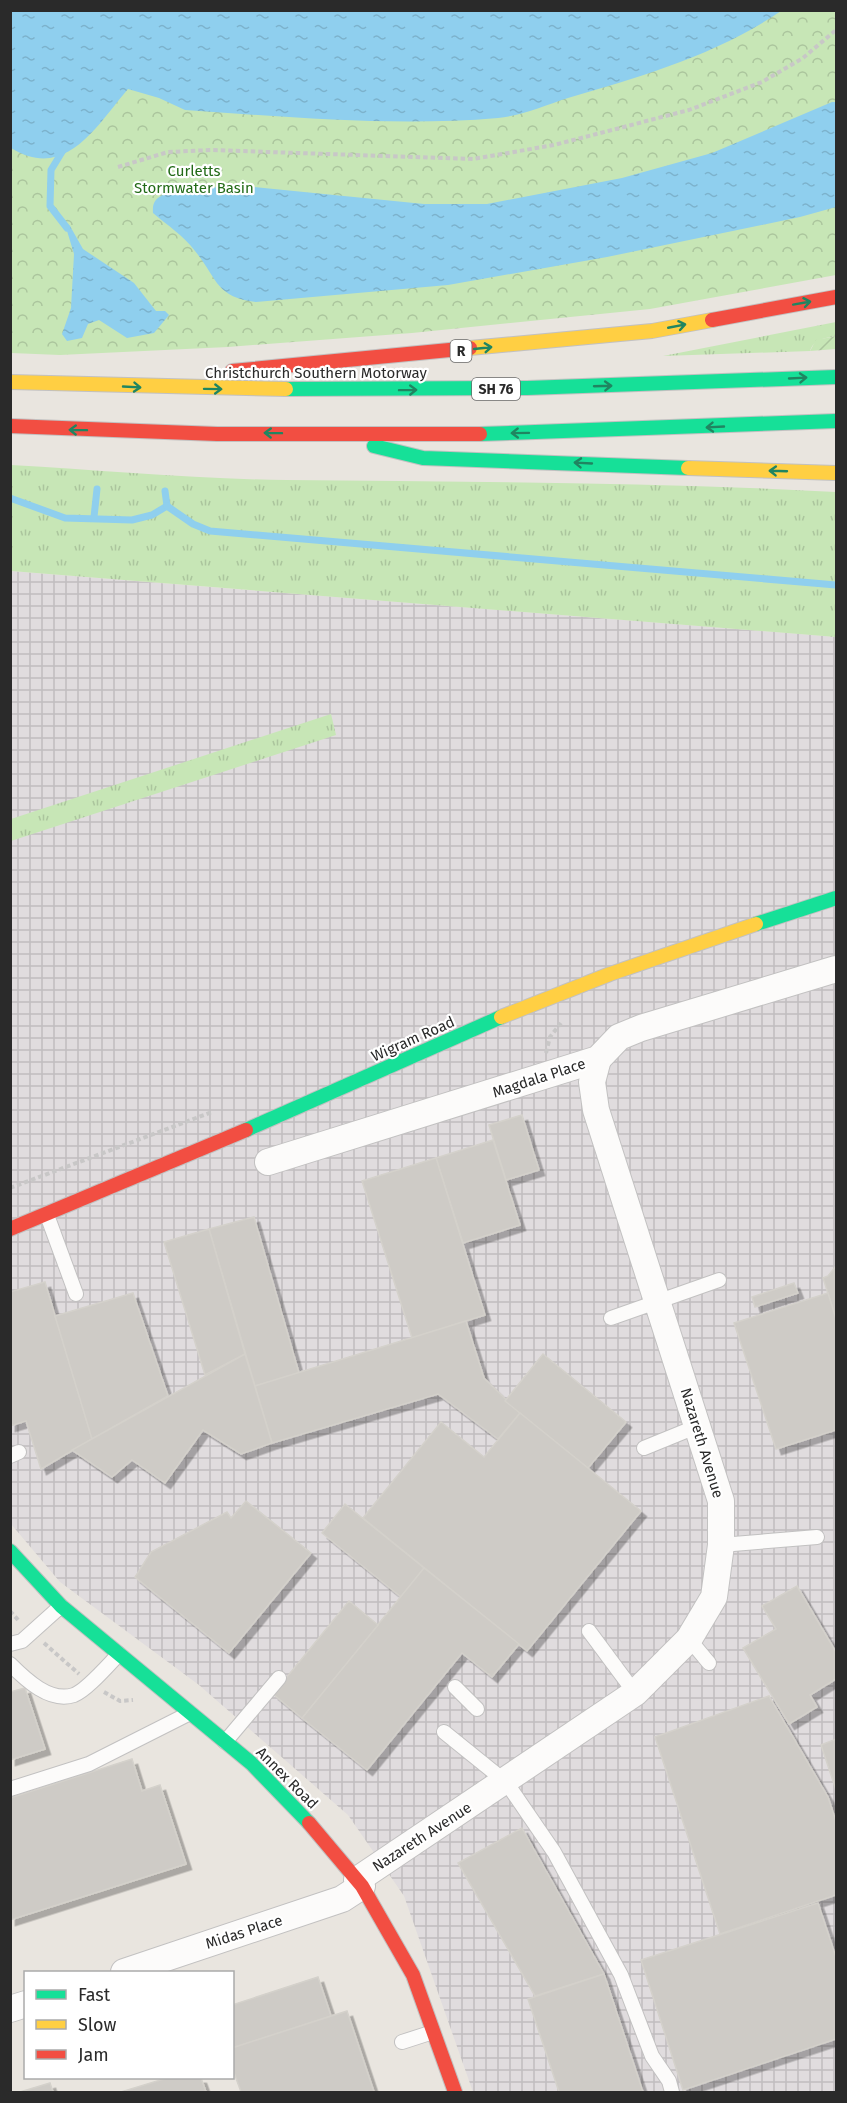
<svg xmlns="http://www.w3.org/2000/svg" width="847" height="2103" viewBox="0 0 847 2103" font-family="'Fira Sans',sans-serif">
  <defs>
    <pattern id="industrial-grid" width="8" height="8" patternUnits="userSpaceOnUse" patternTransform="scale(1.5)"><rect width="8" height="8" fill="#e0dcde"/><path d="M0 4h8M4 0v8" fill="none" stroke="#c0bdbf"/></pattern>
    <pattern id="grass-tufts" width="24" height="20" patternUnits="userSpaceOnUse" patternTransform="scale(1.5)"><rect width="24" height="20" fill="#c7e6b6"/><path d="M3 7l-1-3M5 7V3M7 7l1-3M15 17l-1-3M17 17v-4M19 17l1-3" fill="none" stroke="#abc59d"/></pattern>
    <pattern id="park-crowns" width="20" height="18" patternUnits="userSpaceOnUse" patternTransform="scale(1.5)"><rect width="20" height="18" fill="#c7e6b6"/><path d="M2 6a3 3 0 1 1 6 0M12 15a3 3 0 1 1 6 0" fill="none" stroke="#abc59d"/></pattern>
    <pattern id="garden-furrows" width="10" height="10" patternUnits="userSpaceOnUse" patternTransform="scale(1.5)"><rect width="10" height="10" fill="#c7e6b6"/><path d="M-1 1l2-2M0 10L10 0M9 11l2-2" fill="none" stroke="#abc59d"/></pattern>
    <pattern id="water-ripples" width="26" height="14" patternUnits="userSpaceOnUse" patternTransform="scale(1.5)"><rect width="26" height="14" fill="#8fcfee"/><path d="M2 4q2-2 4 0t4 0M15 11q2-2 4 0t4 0" fill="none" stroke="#7cb2cc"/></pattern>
    <filter id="shadow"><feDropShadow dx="5.5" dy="5.5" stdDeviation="0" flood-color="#0004"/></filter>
  </defs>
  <rect width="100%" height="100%" fill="#e9e5df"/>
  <path fill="url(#industrial-grid)" d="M10 571 836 637V2092H473L404 1896 348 1815 199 1685 60 1582 11 1524Z"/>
  <g fill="url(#grass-tufts)">
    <path d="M836 322V336C825 338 814 339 810 351L663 356Z"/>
    <path d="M11 465C102 470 195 479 287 480 470 482 654 482 836 492V637L11 571Z"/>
    <path d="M331 714 336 735 11 841V819Z"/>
  </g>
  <path fill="url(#park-crowns)" d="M11 11H836V275L650 309 412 333 228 347 60 355 11 353Z"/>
  <path fill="url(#garden-furrows)" d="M836 336V349L810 351 816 340Z"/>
  <g fill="url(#water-ripples)">
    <path d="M10 11 11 10 781 11C716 55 642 76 568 98 546 105 521 116 498 118 394 127 289 117 185 110L159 98 128 89C97 125 66 182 11 148Z"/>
    <path d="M832 102H836V207L800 217 607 257 448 285 256 302C215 297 218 279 195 251 184 236 167 225 153 213 152 202 156 198 165 194L233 185 424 204H487L622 178 712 153Z"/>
    <path d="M64 221 70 226 83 249 134 283 156 311H165L169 315 154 333 127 338 99 320 88 324 82 338 67 341 62 334 71 308 74 254Z"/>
  </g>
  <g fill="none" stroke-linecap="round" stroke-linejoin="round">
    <g stroke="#8fcfee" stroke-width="7">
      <path d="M65 147 51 170 50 206 67 228"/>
      <path d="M165 491 167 506"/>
      <path d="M10 498 65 518 132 520 152 515 167 506"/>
      <path d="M167 506 193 524 210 531 836 585"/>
      <path d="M94 517 97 489"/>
    </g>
  </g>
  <g fill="#cecbc6" stroke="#d4d1cb" stroke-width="1.5" filter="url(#shadow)">
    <path d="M522 1115 539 1170 506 1180 489 1125Z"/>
    <path d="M493 1140 520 1225 463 1243 436 1158Z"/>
    <path d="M436 1158 485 1315 412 1338 362 1181Z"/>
    <path d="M254 1217 299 1373 255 1386 209 1229Z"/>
    <path d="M209 1229 245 1354 205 1375 164 1242Z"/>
    <path d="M836 1266V1319L823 1278 828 1276Z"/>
    <path d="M45 1282 92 1439 41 1469 26 1421 10 1426V1292Z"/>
    <path d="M794 1283 798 1293 755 1307 752 1297Z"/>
    <path d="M133 1293 168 1396 92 1439 55 1316Z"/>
    <path d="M828 1293 836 1319V1430L776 1449 734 1323Z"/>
    <path d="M466 1321 484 1378 520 1413 498 1439 438 1394 272 1443 255 1386Z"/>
    <path d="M245 1354 272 1443 241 1454 203 1430 165 1483 132 1460 112 1477 72 1450Z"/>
    <path d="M543 1354 626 1422 588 1468 505 1401Z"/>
    <path d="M520 1413 641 1511 527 1651 363 1518 441 1422 484 1457Z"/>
    <path d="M246 1501 311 1553 229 1653 135 1577 151 1552 227 1512 231 1518Z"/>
    <path d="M345 1504 424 1568 401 1597 322 1533Z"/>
    <path d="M424 1568 519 1644 492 1677 462 1653 367 1770 302 1718Z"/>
    <path d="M797 1586 836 1652V1679L810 1695 817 1707 789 1724 743 1648 776 1629 762 1606Z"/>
    <path d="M349 1601 378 1625 302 1718 273 1694Z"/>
    <path d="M25 1688 45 1749 10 1760V1692Z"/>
    <path d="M769 1696 828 1797 836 1821V1895L720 1934 655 1737Z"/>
    <path d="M836 1739V1790L821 1745Z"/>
    <path d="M132 1759 142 1791 160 1785 186 1864 10 1920V1798Z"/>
    <path d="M522 1828 604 1974 535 1996 458 1863Z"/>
    <path d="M818 1903 836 1957V2039L683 2090 641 1960Z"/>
    <path d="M604 1974 643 2092H559L528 1999Z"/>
    <path d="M318 1977 331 2016 232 2048V2005Z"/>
    <path d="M347 2011 374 2092H241L232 2067V2048Z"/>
    <path d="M167 2078H201L206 2092H121Z"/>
    <path d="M50 2083 53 2092H20Z"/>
  </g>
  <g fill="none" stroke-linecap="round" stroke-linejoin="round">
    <defs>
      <g id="lane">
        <path d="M47 1215 76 1294"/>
        <path d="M611 1318 719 1280"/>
        <path d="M644 1448 698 1426"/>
        <path d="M10 1456 19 1452"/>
        <path d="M721 1545 817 1537"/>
        <path d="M589 1631 635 1693"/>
        <path d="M689 1639 709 1663"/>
        <path d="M10 1644 22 1641 61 1606"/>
        <path d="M10 1664C26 1680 50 1703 74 1695 87 1690 109 1664 119 1654"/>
        <path d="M455 1687 477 1709"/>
        <path d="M444 1732 506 1782 554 1852 621 1975 652 2056 669 2081 672 2092"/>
        <path d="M225 1742 279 1678"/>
        <path d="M10 1789 89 1764 190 1713"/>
        <path d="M402 2042 433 2032"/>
      </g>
      <g id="street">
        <path d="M268 1162 598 1059 619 1037 641 1028 836 969"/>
        <path d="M357 1880 635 1693 689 1639 714 1597 721 1545V1501L596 1110 592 1082 598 1059"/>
        <path d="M124 1972 342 1899 362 1886"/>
        <path d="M10 2009 26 2004"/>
      </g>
      <g id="fast">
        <path d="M286 389 527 388 836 377"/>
        <path d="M480 434 836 421"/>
        <path d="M374 446 423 458 688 468"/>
        <path d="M756 924 836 898"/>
        <path d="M246 1130 501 1017"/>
        <path d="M10 1551 61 1606 251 1763 309 1823"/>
      </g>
      <g id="slow">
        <path d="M470 348 652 331 712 320"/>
        <path d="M10 382 286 389"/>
        <path d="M688 468 836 473"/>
        <path d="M501 1017 610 974 756 924"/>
      </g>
      <g id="jam">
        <path d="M712 320 836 297"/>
        <path d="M232 371 470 348"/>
        <path d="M10 426 217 434H480"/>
        <path d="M10 1229 246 1130"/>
        <path d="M309 1823 362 1886 413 1975 455 2092"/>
      </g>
    </defs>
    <use href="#lane" stroke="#c2c1c1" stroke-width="16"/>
    <use href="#street" stroke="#c2c1c1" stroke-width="28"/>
    <use href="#fast" stroke="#c2c1c1" stroke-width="16"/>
    <use href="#slow" stroke="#c2c1c1" stroke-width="16"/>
    <use href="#jam" stroke="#c2c1c1" stroke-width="16"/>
    <g stroke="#c8c7c7" stroke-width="4" stroke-dasharray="4.5 3" stroke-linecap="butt">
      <path d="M118 167 168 152 211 150 473 159 554 145 689 110 762 82 803 58 836 30"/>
      <path d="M546 1053 550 1037 561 1023"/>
      <path d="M10 1188 212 1112"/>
      <path d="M10 1611 20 1622"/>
      <path d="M44 1643 79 1674"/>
      <path d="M104 1692 120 1701 133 1700"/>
    </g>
    <use href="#lane" stroke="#fcfbfa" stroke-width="14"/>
    <use href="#street" stroke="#fcfbfa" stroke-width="26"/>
    <use href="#fast" stroke="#16e098" stroke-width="14"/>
    <use href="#slow" stroke="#ffcf43" stroke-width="14"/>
    <use href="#jam" stroke="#f24e42" stroke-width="14"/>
  </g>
  <defs><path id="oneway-shaft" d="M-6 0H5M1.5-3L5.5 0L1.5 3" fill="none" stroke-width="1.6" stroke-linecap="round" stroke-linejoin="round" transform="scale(1.5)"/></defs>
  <g stroke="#208561">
    <use href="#oneway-shaft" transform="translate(802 303) rotate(-10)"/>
    <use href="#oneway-shaft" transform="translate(677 326) rotate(-11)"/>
    <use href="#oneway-shaft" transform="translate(483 348) rotate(-6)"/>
    <use href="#oneway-shaft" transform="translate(798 378) rotate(-3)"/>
    <use href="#oneway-shaft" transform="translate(603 386) rotate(-2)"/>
    <use href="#oneway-shaft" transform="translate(132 387) rotate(3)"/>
    <use href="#oneway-shaft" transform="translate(213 389) rotate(1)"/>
    <use href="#oneway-shaft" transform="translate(408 390) rotate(-1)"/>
    <use href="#oneway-shaft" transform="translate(715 427) rotate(177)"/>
    <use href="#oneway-shaft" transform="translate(78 430) rotate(-179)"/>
    <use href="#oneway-shaft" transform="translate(273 433) rotate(-179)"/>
    <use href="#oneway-shaft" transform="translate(520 433) rotate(179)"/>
    <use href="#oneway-shaft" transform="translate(583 463) rotate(-177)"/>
    <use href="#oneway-shaft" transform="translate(778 471) rotate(-178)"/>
  </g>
  <g text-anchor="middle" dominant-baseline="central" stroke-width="4.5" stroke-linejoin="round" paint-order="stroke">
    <g fill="#fff" stroke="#6a6a6a" stroke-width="1.5">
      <rect x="450.5" y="340" width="21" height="22" rx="4.5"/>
      <rect x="472" y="378" width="48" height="22" rx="4.5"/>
    </g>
    <g font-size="14" font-weight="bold" fill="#2a2a2a">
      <text x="461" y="351">R</text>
      <text x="496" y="389">SH 76</text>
    </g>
    <g font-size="15" fill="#226a17" stroke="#fff">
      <text x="194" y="171">Curletts<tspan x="194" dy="17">Stormwater Basin</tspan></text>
    </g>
    <g font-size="15" fill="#2a2a2a" stroke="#fff">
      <text x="316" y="373">Christchurch Southern Motorway</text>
      <text transform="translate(413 1039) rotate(-24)">Wigram Road</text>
      <text transform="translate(539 1078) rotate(-18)">Magdala Place</text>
      <text transform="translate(702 1443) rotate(73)">Nazareth Avenue</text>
      <text transform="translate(287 1778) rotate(45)">Annex Road</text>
      <text transform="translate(422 1837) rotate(-33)">Nazareth Avenue</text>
      <text transform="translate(244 1932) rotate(-18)">Midas Place</text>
    </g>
  </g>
  <rect width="847" height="2103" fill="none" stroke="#2a2a2a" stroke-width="24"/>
  <rect x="24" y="1971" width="210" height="108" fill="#ffffff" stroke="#aaaaaa" stroke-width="1.5"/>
  <rect x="36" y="1990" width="30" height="9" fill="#16e098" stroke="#aaaaaa" stroke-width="1.5"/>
  <text x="78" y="2001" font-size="18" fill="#2a2a2a">Fast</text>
  <rect x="36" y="2020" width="30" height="9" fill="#ffcf43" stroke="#aaaaaa" stroke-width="1.5"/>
  <text x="78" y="2031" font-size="18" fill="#2a2a2a">Slow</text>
  <rect x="36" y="2050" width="30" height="9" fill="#f24e42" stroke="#aaaaaa" stroke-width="1.5"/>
  <text x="78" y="2061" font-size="18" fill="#2a2a2a">Jam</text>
</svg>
